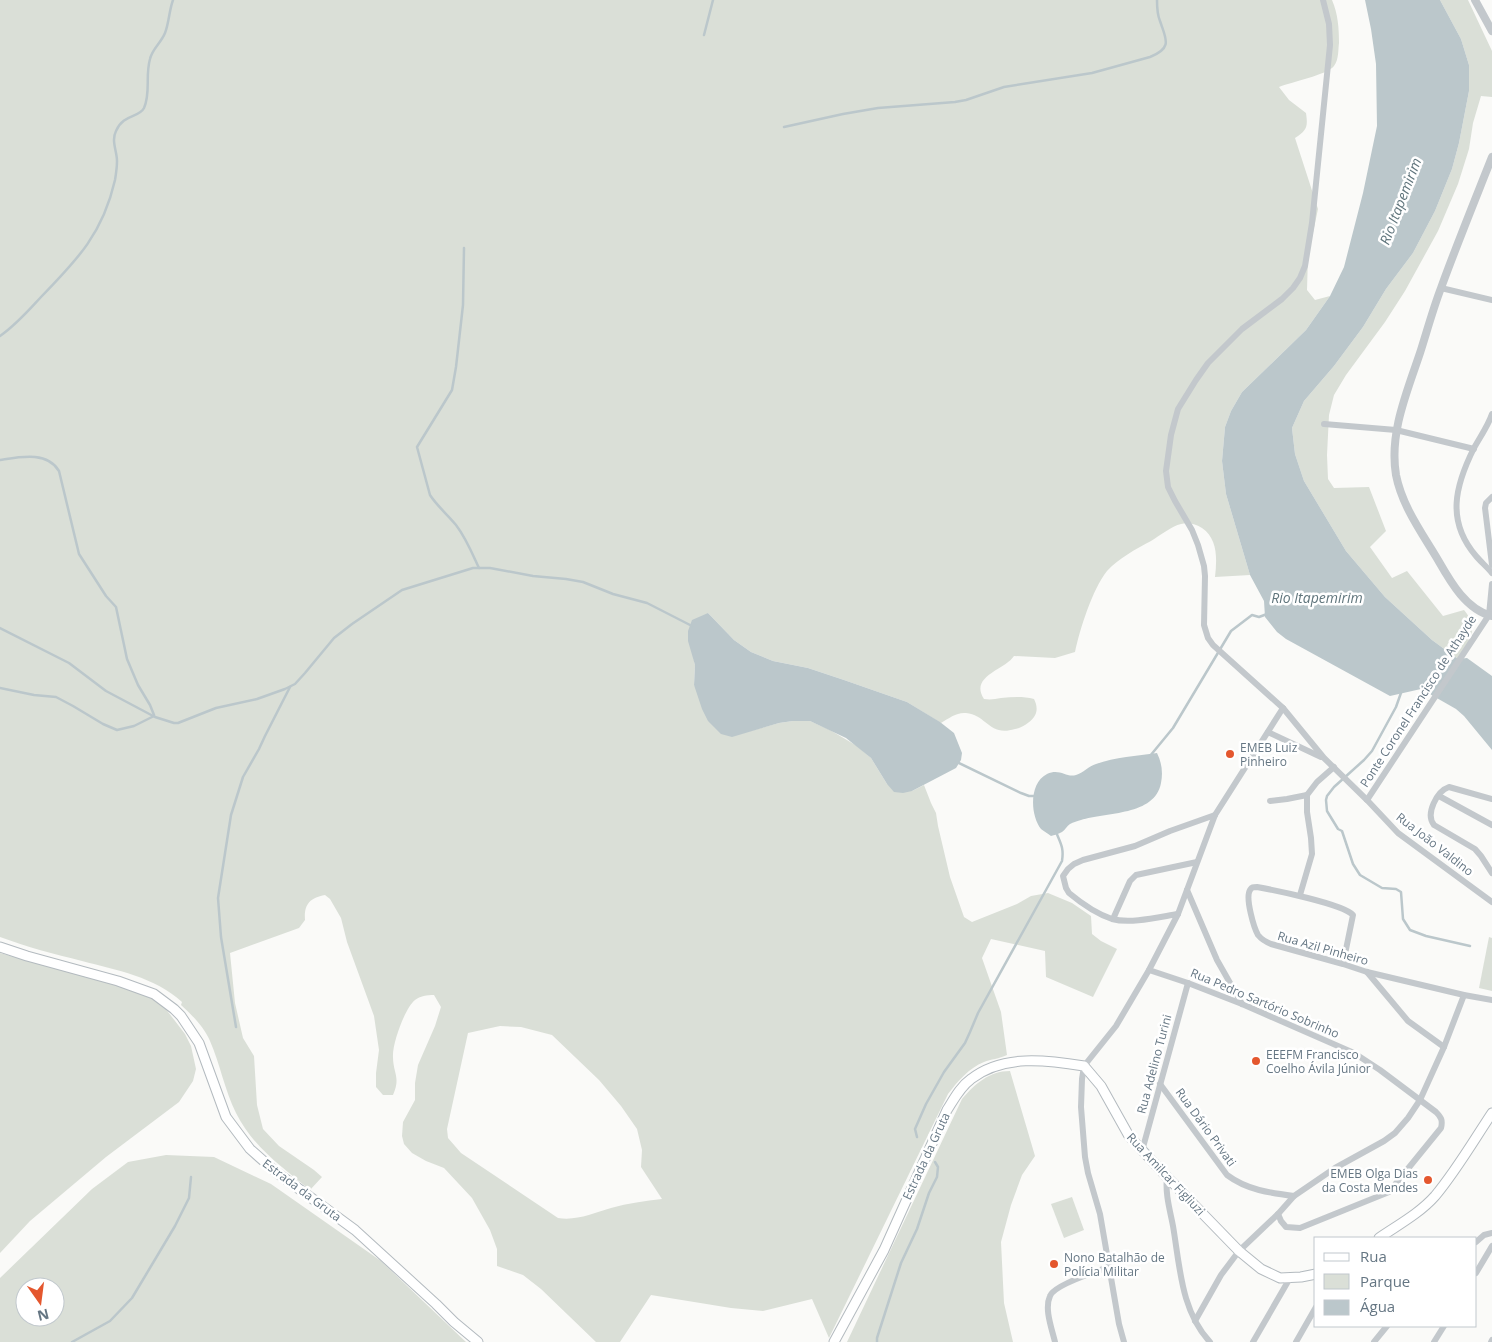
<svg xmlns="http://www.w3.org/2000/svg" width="1492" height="1342" viewBox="0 0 1492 1342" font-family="'Open Sans',sans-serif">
  <rect width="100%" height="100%" fill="#fafaf8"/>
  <g fill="#dadfd7" fill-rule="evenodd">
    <path d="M0 0H1332C1338 14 1339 28 1339 43 1338 50 1339 59 1334 66 1327 75 1291 82 1279 87L1289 100 1306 113C1308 127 1307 130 1295 138L1318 209 1308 256 1307 290 1315 300 1330 296 1306 330 1242 392 1231 411 1225 427 1222 461 1226 494 1250 575 1215 577C1217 559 1218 539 1202 528 1196 524 1188 522 1181 524 1172 526 1159 536 1151 541 1136 549 1119 558 1107 571 1092 590 1080 629 1075 652L1055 658 1014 656C1005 670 969 676 984 699 991 700 995 699 1001 698 1012 697 1023 696 1034 699 1037 705 1038 711 1034 717 1030 723 1021 728 1015 729 989 737 987 715 966 713 957 712 949 718 941 723L907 702 844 680 808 668 773 661 751 652 734 640 708 613 693 655 695 665 694 685 732 736 779 723 793 721H810L830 730 857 746 871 758 887 784 912 791 924 785 931 803 936 813 938 826 950 877 964 917 972 922 1017 904 1031 896 1048 893 1072 903 1091 916 1092 934 1101 941 1117 949 1093 997 1046 977 1045 951 991 939 982 958 1001 1012 1007 1055C999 1059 991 1059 984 1062 969 1068 958 1081 948 1094L829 1338 812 1299 763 1311 731 1308 651 1295 620 1342H596L541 1289 523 1275 497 1266V1249L490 1230 472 1198 444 1168 426 1161 412 1153 404 1144 402 1136 403 1122 415 1100V1083L418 1065 435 1026 441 1007 434 995C427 995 420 996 415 1000 405 1008 392 1044 393 1057 393 1073 401 1077 393 1095H383L376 1087V1073L379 1050 374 1016 347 942 341 918 330 899 325 895C309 898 304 905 305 920L299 928 230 953 235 1003 243 1038 254 1056 257 1105 263 1129 279 1146 314 1170 322 1177 310 1190C282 1167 253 1147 236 1113 225 1091 220 1064 210 1041 204 1027 192 1015 181 1005L182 1002C155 977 116 970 82 961 54 954 27 947 0 937ZM500 1026 521 1027 552 1035 599 1080 621 1106 637 1129 642 1150 641 1167 662 1199C645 1201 628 1203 611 1208 593 1213 577 1221 558 1218L461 1153 448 1138 447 1129 468 1033Z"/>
    <path d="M1440 0H1468L1492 51V97L1481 96 1473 123 1469 149 1458 184 1438 231 1405 291 1385 322 1346 375 1334 395 1329 415 1327 455 1328 479 1334 488 1369 487 1386 531 1370 547 1392 578 1407 571 1443 616 1464 610C1480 629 1469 642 1458 659L1432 640 1385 597 1346 551 1304 481 1295 454 1292 428 1304 401 1334 366 1363 327 1386 289 1413 253 1435 211 1452 169 1459 143 1469 91V65L1461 39Z"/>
    <path d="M1489 937 1492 938V991L1479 988Z"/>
    <path d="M0 953 129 989 154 999 162 1004 185 1034 191 1046 196 1069 193 1081 179 1102 106 1157 30 1221 0 1253Z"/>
    <path d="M1010 1071 1035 1156 1022 1175 1011 1205 1001 1242 1004 1303 1013 1342H847L962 1099C975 1084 989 1071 1010 1071Z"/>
    <path d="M166 1155 214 1157 271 1184 381 1261 466 1342H0V1278L92 1189 128 1162ZM25 1287H55V1317H25Z"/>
    <path d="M1072 1197 1084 1230 1064 1238 1051 1204Z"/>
  </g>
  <g fill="#bbc7cb">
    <path d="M1365 0H1440L1461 39 1469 65V91L1459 143 1452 169 1435 211 1413 253 1386 289 1363 327 1334 366 1304 401 1292 428 1295 454 1304 481 1346 551 1385 597 1432 640 1458 659 1467 658 1492 676V750L1464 716 1456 709 1421 689 1390 696 1286 639 1277 632 1265 617 1264 601 1250 575 1226 494 1222 461 1225 427 1231 411 1242 392 1306 330 1330 296 1344 267 1363 193 1377 126 1376 64 1371 29Z"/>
    <path d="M708 613 734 640 751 652 773 661 808 668 844 680 907 702 940 722 954 733 962 753 961 760 956 768 912 791 903 793 894 792 887 784 871 758 846 738 810 721H793L779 723 732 737 721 734 708 721 702 709 694 685 695 665 688 641V631L692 620Z"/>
    <path d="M1157 753C1162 763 1163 773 1161 783 1155 816 1106 812 1081 820 1078 821 1073 822 1070 824 1067 826 1065 830 1062 832 1059 834 1054 835 1051 836 1048 834 1044 831 1041 829 1030 815 1029 783 1047 774 1060 768 1066 778 1076 775 1083 773 1089 766 1096 764 1115 757 1137 756 1157 753Z"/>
  </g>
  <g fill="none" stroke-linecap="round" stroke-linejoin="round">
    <g stroke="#bbc7cb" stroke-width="2.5">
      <path d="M704 35 713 0"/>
      <path d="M784 127 843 114 878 108 955 102 966 100 1004 87 1092 73 1150 57C1173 48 1166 39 1160 21 1157 14 1157 7 1157 0"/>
      <path d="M464 248 463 305 456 367 452 390 417 447 430 495C437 506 448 515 456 525 466 538 472 553 479 568"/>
      <path d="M0 336C16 325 28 311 41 297 78 259 103 233 115 180 116 174 117 167 117 161 117 151 111 141 116 131 123 114 139 118 144 108 151 93 145 76 150 59 152 49 161 43 165 33 169 23 169 11 173 0"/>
      <path d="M0 460C20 457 47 451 59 471L79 554 106 596 116 607 127 659 138 685 150 705 154 715"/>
      <path d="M0 628 69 663 106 691 155 717 174 723H178L216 708 257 699 285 689 295 684 305 673 334 638 352 624 402 590 473 568H490L533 576 566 579 583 582 613 594 647 603 692 626"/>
      <path d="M0 688 34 695 56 697 73 706 103 724 117 730 134 726 154 716"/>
      <path d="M1402 690 1396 707 1372 751 1364 760 1334 787 1327 796 1326 800 1327 811 1338 829 1342 831 1353 864 1360 875 1382 888 1396 889 1401 892 1403 919 1410 930 1426 936 1470 946"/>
      <path d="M1150 756 1173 728 1231 631 1252 615 1259 617 1267 614"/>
      <path d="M957 762 1021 793 1029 796H1036"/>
      <path d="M236 1027 221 937 218 898 231 815 243 777 259 749 265 736 290 687"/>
      <path d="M917 1137 915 1129 926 1104 944 1072 965 1043 970 1032 978 1013 1062 861C1064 848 1061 844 1056 832"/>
      <path d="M72 1342 110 1321 132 1298 175 1226 189 1198 191 1177"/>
      <path d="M877 1342V1338L901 1263 917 1229 929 1193 937 1177 938 1167 935 1162"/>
    </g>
    <defs>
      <g id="secondary">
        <path d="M0 947 27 956 118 981 154 994 174 1009 181 1016 199 1043 226 1117 250 1149 276 1172 355 1230 436 1304 454 1322 478 1342"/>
        <path d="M1379 1238C1398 1225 1420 1213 1435 1196 1456 1171 1474 1140 1492 1113"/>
        <path d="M834 1342 884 1250 947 1110C954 1099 960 1087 971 1079 1003 1054 1047 1060 1084 1066L1101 1086 1129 1136 1167 1177 1239 1251 1261 1269 1280 1278 1301 1277 1316 1274"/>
      </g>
    </defs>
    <use href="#secondary" stroke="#b3babf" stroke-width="11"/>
    <g stroke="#c3c8cc" stroke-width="6">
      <path d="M1323 0 1329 24 1330 45 1312 223 1305 266 1300 278 1293 288 1282 299 1242 329 1208 363 1196 380 1178 409 1171 435 1166 471 1168 487 1175 501 1192 530 1198 545 1204 566 1205 576 1204 625 1208 638 1213 645 1283 708 1324 758 1367 800 1398 833 1492 902"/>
      <path d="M1441 288 1492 300"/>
      <path d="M1492 414C1488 426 1480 437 1474 448 1455 486 1446 521 1476 556 1481 562 1487 567 1492 573"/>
      <path d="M1324 424 1396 430 1474 449"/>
      <path d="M1492 497 1486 503 1485 508 1492 565"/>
      <path d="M1268 732 1321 757"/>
      <path d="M1439 796 1492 825"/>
      <path d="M1492 799 1449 787C1437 791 1425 814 1434 825L1475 849 1481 856 1492 873"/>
      <path d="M1367 800 1489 615 1492 584"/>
      <path d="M1270 801 1287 799 1307 795 1317 782 1334 767"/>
      <path d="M1187 890 1217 960 1242 1004"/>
      <path d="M1300 895 1312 854 1311 838 1307 812V795"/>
      <path d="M1178 914C1159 917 1131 924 1112 919 1097 914 1081 903 1069 893L1066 888 1063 876 1068 869 1074 864 1083 860 1135 846 1170 831 1215 815"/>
      <path d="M1113 919 1130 881 1136 875 1197 862"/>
      <path d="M1343 964 1353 915C1343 904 1274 890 1257 887 1253 887 1252 887 1250 890 1245 898 1254 928 1258 935 1262 940 1266 942 1271 944L1343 964 1367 972 1464 995 1492 1000"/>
      <path d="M1149 970 1188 983 1242 1004 1354 1053 1380 1070 1436 1112C1441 1117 1443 1120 1441 1128L1389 1192 1300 1228 1286 1227 1281 1221 1278 1214"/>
      <path d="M1367 972 1408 1021 1444 1047"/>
      <path d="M1160 1084 1227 1175C1247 1190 1270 1193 1294 1196"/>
      <path d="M1142 1151 1188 983"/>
      <path d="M1167 1177C1165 1194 1170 1210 1173 1226 1180 1267 1181 1311 1210 1342"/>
      <path d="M1476 1242 1484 1235 1492 1233"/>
      <path d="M1476 1273 1492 1246"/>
      <path d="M1195 1321 1221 1275 1239 1251 1278 1214 1294 1196 1335 1168 1384 1141 1395 1133 1408 1118 1420 1100 1444 1047 1464 995"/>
      <path d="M1055 1342C1052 1329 1044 1309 1050 1296 1054 1285 1097 1271 1109 1267"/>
      <path d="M1124 1342 1119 1324 1100 1214 1088 1173 1085 1157 1081 1107 1082 1079 1084 1066 1116 1026 1149 970 1178 914 1215 815 1283 708"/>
      <path d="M1253 1342 1290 1278"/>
      <path d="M1296 1342 1316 1307"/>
      <path d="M1374 1342 1387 1326"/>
      <path d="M1434 1342 1444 1326"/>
      <path d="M1491 1342 1492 1340"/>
    </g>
    <g stroke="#c3c8cc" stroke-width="8">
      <path d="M1475 0 1492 31"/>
      <path d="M1492 157C1475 200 1457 244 1441 288 1433 309 1427 331 1420 353 1407 392 1389 433 1396 475 1402 506 1422 533 1438 560 1450 581 1466 610 1492 616"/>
    </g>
    <use href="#secondary" stroke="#fff" stroke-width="9"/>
  </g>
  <g fill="#e4572e" stroke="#fff" stroke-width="2">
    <circle cx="1230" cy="754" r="5"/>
    <circle cx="1256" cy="1061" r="5"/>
    <circle cx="1428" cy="1180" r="5"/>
    <circle cx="1054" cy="1264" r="5"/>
  </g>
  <g text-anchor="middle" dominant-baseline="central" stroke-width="5" stroke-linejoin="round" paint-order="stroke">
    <g font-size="12" fill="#657683" stroke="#fff">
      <text transform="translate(1418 701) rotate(-57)">Ponte Coronel Francisco de Athayde</text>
      <text transform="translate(1435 844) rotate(38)">Rua João Valdino</text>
      <text transform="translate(1323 948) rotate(16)">Rua Azil Pinheiro</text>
      <text transform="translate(1265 1003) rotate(23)">Rua Pedro Sartório Sobrinho</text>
      <text transform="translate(1154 1064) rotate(-75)">Rua Adelino Turini</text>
      <text transform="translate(1206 1127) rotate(54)">Rua Dário Privati</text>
      <text transform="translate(926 1156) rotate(-65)">Estrada da Gruta</text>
      <text transform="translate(1166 1174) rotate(47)">Rua Amilcar Figliuzi</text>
      <text transform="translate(302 1190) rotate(37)">Estrada da Gruta</text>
    </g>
    <g font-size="12" fill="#657683" stroke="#fff" text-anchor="start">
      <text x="1240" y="747">EMEB Luiz<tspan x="1240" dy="14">Pinheiro</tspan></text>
      <text x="1266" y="1054">EEEFM Francisco<tspan x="1266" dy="14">Coelho Ávila Júnior</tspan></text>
      <text x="1418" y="1173" text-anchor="end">EMEB Olga Dias<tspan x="1418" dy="14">da Costa Mendes</tspan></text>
      <text x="1064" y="1257">Nono Batalhão de<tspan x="1064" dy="14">Polícia Militar</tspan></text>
    </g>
    <g font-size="14" font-style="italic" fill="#60757c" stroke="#fff">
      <text transform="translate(1400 201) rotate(-69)">Rio Itapemirim</text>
      <text x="1317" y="597">Rio Itapemirim</text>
    </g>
  </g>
  <rect x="1314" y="1237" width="162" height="90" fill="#ffffff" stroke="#c1c8cd"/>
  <rect x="1324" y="1253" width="25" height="8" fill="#ffffff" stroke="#c1c8cd"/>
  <text x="1360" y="1262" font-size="15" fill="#657683">Rua</text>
  <rect x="1324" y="1274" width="25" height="15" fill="#dadfd7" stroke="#c1c8cd"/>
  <text x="1360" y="1287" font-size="15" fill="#657683">Parque</text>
  <rect x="1324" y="1300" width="25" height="15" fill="#bbc7cb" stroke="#c1c8cd"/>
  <text x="1360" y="1312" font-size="15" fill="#657683">Água</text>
  <g transform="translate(40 1302) rotate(166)"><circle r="24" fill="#ffffff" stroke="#c1c8cd"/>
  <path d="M0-4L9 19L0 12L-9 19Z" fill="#e4572e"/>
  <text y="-8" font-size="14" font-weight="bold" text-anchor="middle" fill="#657683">N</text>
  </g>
</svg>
